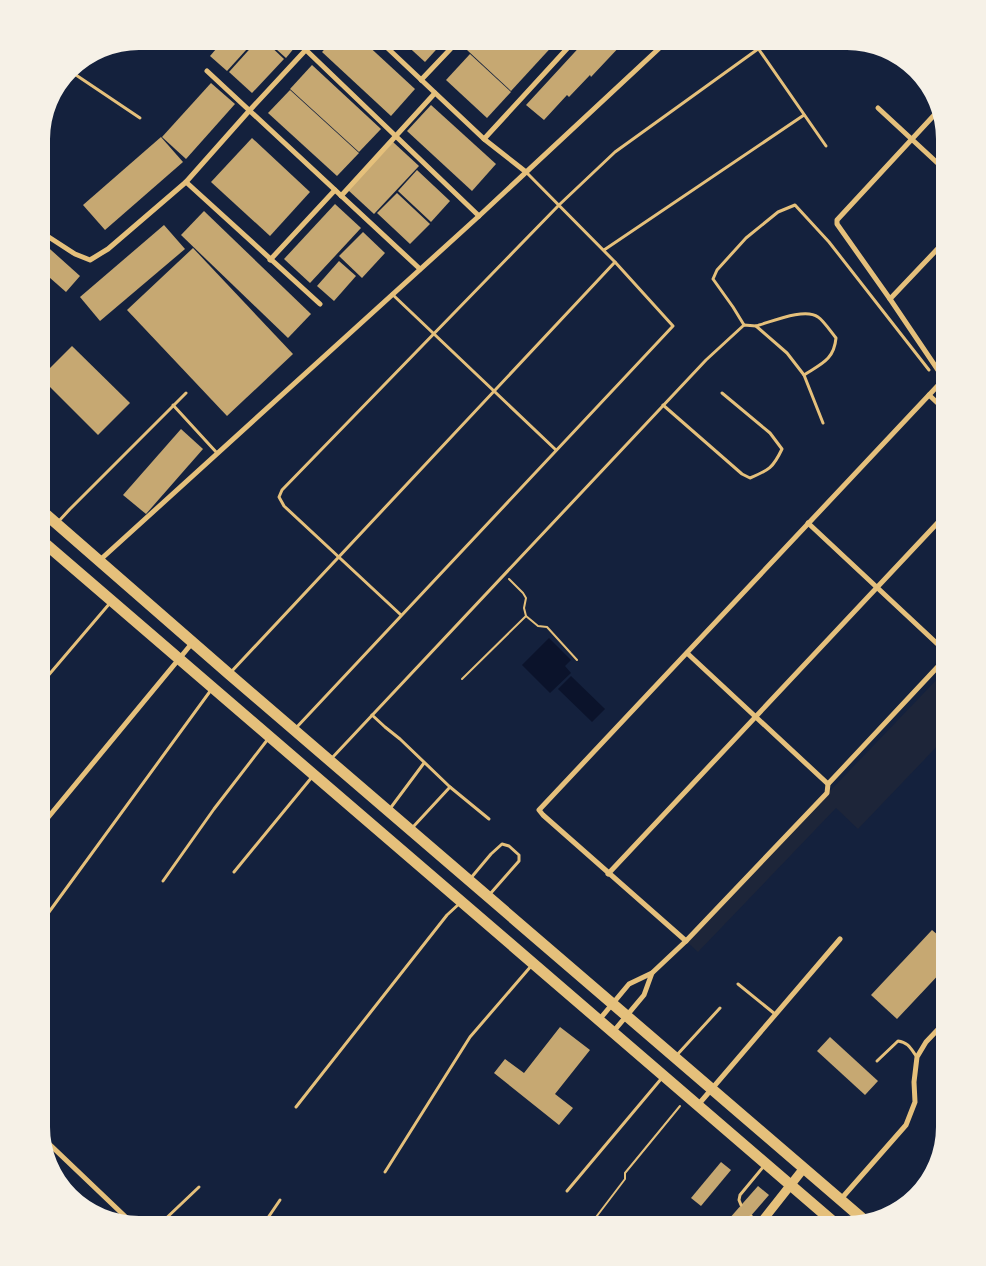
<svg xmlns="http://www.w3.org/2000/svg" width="986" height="1266" viewBox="0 0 986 1266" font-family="'Open Sans',sans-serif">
  <rect width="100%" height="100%" fill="#14213d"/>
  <path fill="#1d2539" d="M945 671V738L858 829 836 808 698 952 686 941Z"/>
  <g fill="#0b132b">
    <path d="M549 638 571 660 565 666 571 673 550 693 522 665Z"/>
    <path d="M571 676 605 709 592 722 558 689Z"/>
  </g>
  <g fill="#c6a872">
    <path d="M223 41H239L247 49 227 71 210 56Z"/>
    <path d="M257 41H265L284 59 252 93 229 72Z"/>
    <path d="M267 41H300L286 58Z"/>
    <path d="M332 41H363L415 89 391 116 322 52Z"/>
    <path d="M402 41H444L425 62Z"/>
    <path d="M476 41H557L511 91 467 50Z"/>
    <path d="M585 41H621L623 43 591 77 590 75 569 97 567 95 544 120 526 105Z"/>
    <path d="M470 54 511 92 487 118 446 80Z"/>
    <path d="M312 65 381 129 359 152 290 89Z"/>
    <path d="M211 83 235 104 186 159 162 137Z"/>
    <path d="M290 90 359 153 337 176 268 113Z"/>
    <path d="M431 105 496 164 472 191 407 131Z"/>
    <path d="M161 137 183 162 105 230 83 205Z"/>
    <path d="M252 138 310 192 270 236 211 182Z"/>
    <path d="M393 142 419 166 374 214 348 190Z"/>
    <path d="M417 170 450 201 431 222 398 191Z"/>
    <path d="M397 193 430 224 410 244 377 213Z"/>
    <path d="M335 204 361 228 310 283 284 259Z"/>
    <path d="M204 211 311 314 288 338 181 235Z"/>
    <path d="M164 225 185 249 100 321 80 297Z"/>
    <path d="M363 232 385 253 362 278 339 256Z"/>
    <path d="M41 241 80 276 66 292 41 270Z"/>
    <path d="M193 248 293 354 227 416 127 310Z"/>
    <path d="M339 261 356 276 334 301 317 286Z"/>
    <path d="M72 346 130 403 98 435 41 378V377Z"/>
    <path d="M181 429 203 449 146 514 123 495Z"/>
    <path d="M932 930 945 941V968L897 1019 871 995Z"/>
    <path d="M560 1027 590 1050 555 1094 573 1108 559 1125 494 1073 505 1059 524 1073Z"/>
    <path d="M830 1037 878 1081 865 1095 817 1051Z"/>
    <path d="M721 1162 731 1170 701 1206 691 1198Z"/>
    <path d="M758 1186 769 1195 743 1225H734L728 1220Z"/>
  </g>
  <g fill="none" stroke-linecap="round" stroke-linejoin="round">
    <g stroke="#e5c07b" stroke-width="2">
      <path d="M509 579 523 593 526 598 524 608 526 616 538 626 547 627 577 660"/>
      <path d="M462 679 526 616"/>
      <path d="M590 1225 625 1179V1173L680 1106"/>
    </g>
    <g stroke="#e5c07b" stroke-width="3">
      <path d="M753 41 826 146"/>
      <path d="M70 71 140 118"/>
      <path d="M604 250 804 115"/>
      <path d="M392 294 556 450"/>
      <path d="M744 325 733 307 713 279 717 270 746 238 778 212 795 205 829 242 929 370"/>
      <path d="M756 326C771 322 805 307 818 317 823 320 832 333 836 338 834 360 821 364 804 375"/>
      <path d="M173 405 217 453"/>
      <path d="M663 405 742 474 750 478C769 470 773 468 782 449L770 433 722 393"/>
      <path d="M58 522 70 509 186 393"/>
      <path d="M401 615 284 506 279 497 282 490 559 205 615 152 758 49"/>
      <path d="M231 672 615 262"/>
      <path d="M41 684 110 603"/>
      <path d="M372 715 385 727 400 739 450 787"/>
      <path d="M295 729 673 326 615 262 526 172"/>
      <path d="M331 759 706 360 744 325 756 326 787 353 804 375 823 423"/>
      <path d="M389 810 424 763"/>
      <path d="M413 827 450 787 489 819"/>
      <path d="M234 872 312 777"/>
      <path d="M470 879 491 854 502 844 509 846 519 855V861L490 894"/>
      <path d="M163 881 214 809 268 739"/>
      <path d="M41 923 211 690"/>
      <path d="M738 984 775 1014"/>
      <path d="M676 1056 720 1008"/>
      <path d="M877 1061 898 1041C908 1042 911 1049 917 1057"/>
      <path d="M296 1107 447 915 460 903"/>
      <path d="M385 1172 470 1037 532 965"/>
      <path d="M930 1177 932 1176"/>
      <path d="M567 1191 661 1079"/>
      <path d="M741 1205 739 1200 740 1195 764 1166"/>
      <path d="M751 1216 759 1224"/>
      <path d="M159 1225 199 1187"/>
      <path d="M263 1225 280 1200"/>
    </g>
    <g stroke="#e5c07b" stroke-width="5">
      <path d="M380 41 484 139 526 172"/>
      <path d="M306 50 479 216"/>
      <path d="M207 71 420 269"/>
      <path d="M421 80 458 41"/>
      <path d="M878 108 945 170"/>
      <path d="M937 112 837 220V224L890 299 944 379"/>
      <path d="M484 139 574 41"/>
      <path d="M186 182 320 304"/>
      <path d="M341 196 435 93"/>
      <path d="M41 232 75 254 90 260 108 249 186 182 249 111 314 41"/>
      <path d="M270 260 335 190"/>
      <path d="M890 299 945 241"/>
      <path d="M929 395 945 410"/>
      <path d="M808 523 945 651"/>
      <path d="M100 560 479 216 667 41"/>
      <path d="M687 653 828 784"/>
      <path d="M41 826 193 642"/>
      <path d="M608 874 945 515"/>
      <path d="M686 941 543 815 539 810 945 378"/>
      <path d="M599 1020 629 984 652 973 686 941 827 793 828 784 945 659"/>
      <path d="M613 1032 644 995 652 973"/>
      <path d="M698 1105 840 939"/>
      <path d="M45 1140 132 1223"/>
      <path d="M841 1199 906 1125 915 1102 914 1082 917 1057 926 1042 945 1022"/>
    </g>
    <path stroke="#e5c07b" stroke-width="9" d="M759 1225 804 1168"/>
    <g stroke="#e5c07b" stroke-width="11">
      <path d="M41 510 229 674 864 1220"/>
      <path d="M41 540 837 1225"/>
    </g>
  </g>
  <path d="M0 0H986V1266H0ZM139 50H847A89 89 0 0 1 936 139V1127A89 89 0 0 1 847 1216H139A89 89 0 0 1 50 1127V139A89 89 0 0 1 139 50Z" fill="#f6f1e7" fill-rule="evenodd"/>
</svg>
